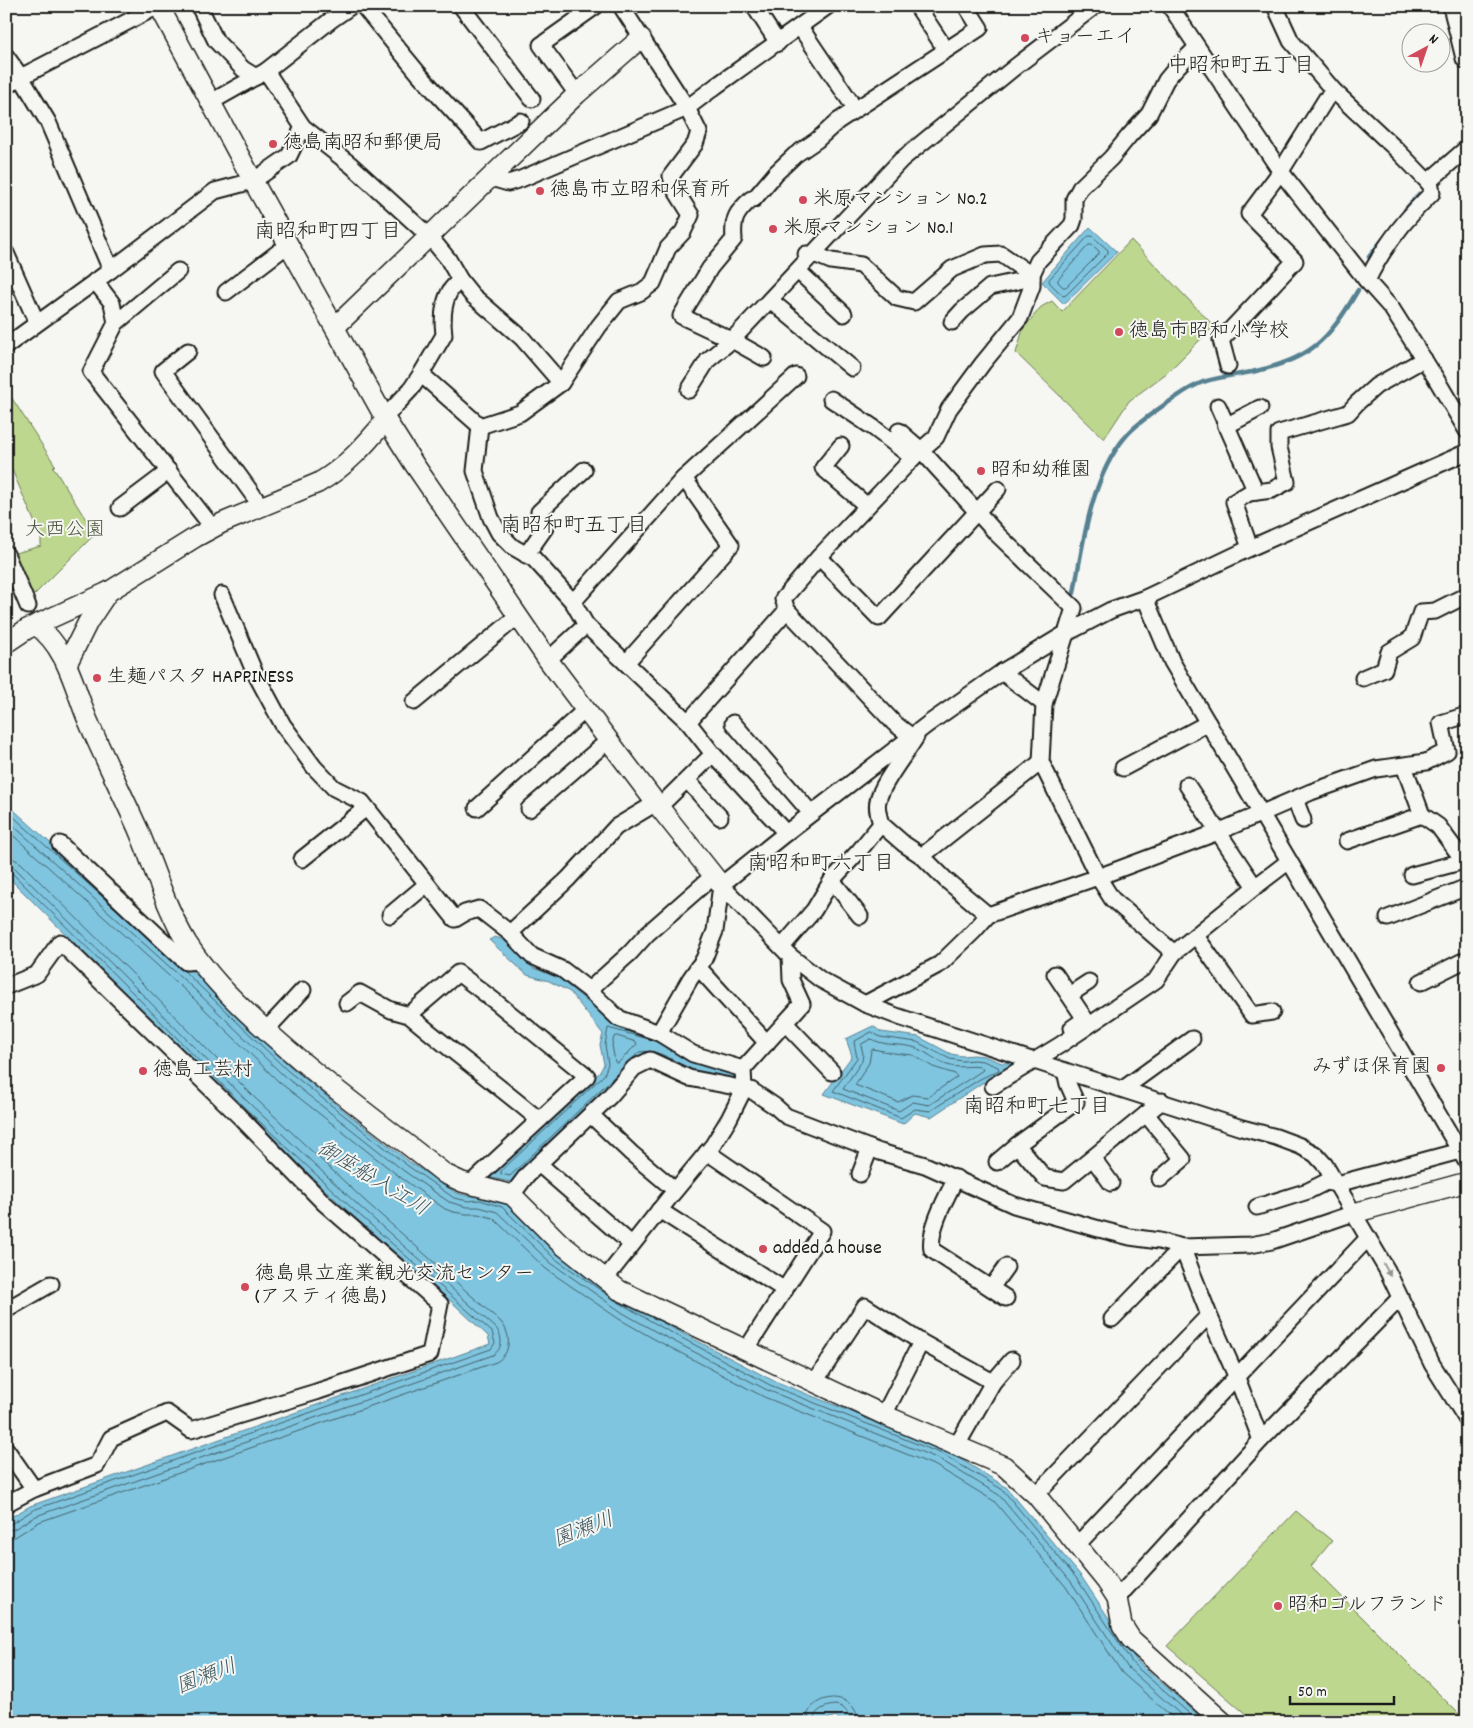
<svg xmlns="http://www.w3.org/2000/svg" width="1473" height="1728" viewBox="0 0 1473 1728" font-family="Dekko,'Klee One',sans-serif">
  <rect width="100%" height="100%" fill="#f6f6f2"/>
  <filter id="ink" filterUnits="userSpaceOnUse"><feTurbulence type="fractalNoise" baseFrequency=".02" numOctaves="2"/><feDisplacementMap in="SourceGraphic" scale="10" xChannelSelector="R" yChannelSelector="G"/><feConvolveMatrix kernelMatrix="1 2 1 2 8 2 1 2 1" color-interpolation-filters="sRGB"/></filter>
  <g filter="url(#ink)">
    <g fill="#bdd78e" stroke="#6c7a55">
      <path d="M1131 240 1214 326 1168 372 1129 401 1104 439 1016 353 1023 329 1041 307 1052 301 1062 312Z"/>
      <path d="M6 389 55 465 53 467 95 534 32 597 12 554 41 546V537L6 456Z"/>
      <path d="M1296 1511 1332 1541 1311 1566 1467 1722H1255L1167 1646Z"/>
    </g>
    <g fill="#7fc5df" stroke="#578191">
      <path d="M1090 227 1117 252 1064 304 1042 282Z"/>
      <path d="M6 803 201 979 292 1068 347 1113 411 1163 456 1193 468 1196 481 1195 506 1202 508 1206 557 1254 629 1303 665 1324 772 1380 944 1449 1006 1487 1081 1576 1137 1661 1206 1722H841L836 1716 819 1722H6V1520L30 1506 490 1344 488 1336 455 1305 351 1214 241 1112 133 1001 6 875Z"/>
      <path d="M495 937 504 940 533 968 559 978 613 1023 660 1037 736 1073 735 1082 704 1078 650 1056 556 1139 511 1182 487 1177 600 1072 604 1064 600 1045 603 1034 570 992 549 981 527 975 489 940Z"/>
      <path d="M873 1026 881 1032 919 1037 951 1054 962 1056 974 1055 984 1056 1002 1063 1020 1062 1018 1068 982 1083 931 1117 915 1113 903 1124 824 1094 852 1056 846 1039Z"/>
    </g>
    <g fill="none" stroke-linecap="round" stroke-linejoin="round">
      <g stroke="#44606a" stroke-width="1">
        <path d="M1089 236H1092L1108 250V253L1066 295 1063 296 1050 283 1049 280Z"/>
        <path d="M1089 245H1092L1099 251V254L1066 287H1063L1058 282V280Z"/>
        <path d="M6 810 147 937"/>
        <path d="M6 819 193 988 284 1076 404 1171 449 1202 467 1207H479L497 1212 551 1263 623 1313 660 1334 767 1390 939 1459 999 1495 1072 1583 1128 1668 1189 1722"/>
        <path d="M6 829 188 993 279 1082 400 1177 445 1209 453 1212 466 1214H478L493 1218 546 1269 619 1319 656 1340 764 1397 936 1466 994 1501 1066 1587 1122 1673 1178 1722"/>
        <path d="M6 858 14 859 21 863 147 988 255 1098 364 1200 501 1322C512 1335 511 1354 496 1362L39 1522 15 1537 6 1538"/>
        <path d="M6 865 12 866 16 869 141 993 249 1103 359 1206 496 1328C503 1337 503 1349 493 1355L36 1516 14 1529 6 1531"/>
        <path d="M6 872 12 873 137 997 245 1108 354 1210 492 1332 495 1343 491 1349 33 1510 11 1524H6"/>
        <path d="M183 970 288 1071 408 1166 454 1198 468 1201 480 1200 502 1207 554 1258 612 1298"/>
        <path d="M872 1032 880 1037 917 1042 950 1059 962 1061 974 1060 983 1061 998 1067 999 1070 980 1079 930 1111 915 1109 901 1118 833 1091 857 1058 854 1042Z"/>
        <path d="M617 1036 636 1042 637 1044 617 1064 615 1062 612 1045 614 1037Z"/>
        <path d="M871 1039C887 1047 901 1043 916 1048 927 1052 936 1061 947 1065 959 1069 970 1065 981 1067L983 1070 929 1105 913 1102 899 1111 843 1089 862 1061 863 1054 861 1045Z"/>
        <path d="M873 1049 893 1053 913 1055 933 1067 955 1074 957 1077 928 1097 912 1095 898 1102 855 1085 869 1063 871 1051Z"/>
        <path d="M631 1060 639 1052C657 1049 669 1058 684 1066"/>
        <path d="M620 1071 510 1176 501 1174V1171L604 1075 608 1064 605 1045 608 1028 656 1041"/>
        <path d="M613 1299 663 1328 770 1385 942 1454 1003 1490 1077 1579 1133 1664 1199 1722"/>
        <path d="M806 1722C807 1692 857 1688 858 1722"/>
        <path d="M813 1722C814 1710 825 1706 835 1705 844 1706 850 1713 850 1722"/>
      </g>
      <g stroke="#578191" stroke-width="4.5">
        <path d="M1405 210 1419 194"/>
        <path d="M1369 257 1384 238"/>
        <path d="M1074 593C1083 542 1091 477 1126 436 1136 424 1151 414 1164 405 1177 397 1189 387 1203 382 1219 377 1235 375 1252 372 1311 359 1328 341 1358 290"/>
      </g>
      <defs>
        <g id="minor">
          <path d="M158 6 21 77 48 122 111 270 215 191 253 181 289 156 303 127"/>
          <path d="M199 6 216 41 243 69 256 77"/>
          <path d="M363 6 419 74 481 142 521 121"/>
          <path d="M461 6 532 99"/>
          <path d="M754 6 778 43"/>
          <path d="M917 6 946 50"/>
          <path d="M1170 6 1281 172 1367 281 1392 309 1435 377 1467 431"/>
          <path d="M1275 6 1291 41 1334 91 1398 151 1428 182"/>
          <path d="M800 27 850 101"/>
          <path d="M6 56 21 77 6 86"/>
          <path d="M266 71 303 127 351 165 430 237 448 259 460 280 472 295 522 338 561 383"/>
          <path d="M577 94 541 45 596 6"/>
          <path d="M211 102 266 71 331 20 351 6"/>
          <path d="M491 178 508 183 521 179 687 108 716 86 828 6"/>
          <path d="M6 253 37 323"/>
          <path d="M806 254H814L831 261 861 265 897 298 914 302 952 269 985 255 1001 254 1027 272 1032 274"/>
          <path d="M178 271 116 323 91 372 213 528"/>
          <path d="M798 271 844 314"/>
          <path d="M95 281 112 303 116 323"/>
          <path d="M1367 281C1383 247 1406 218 1432 193L1431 186 1428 182 1467 148"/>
          <path d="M226 292 289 244"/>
          <path d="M770 300 852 368"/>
          <path d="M952 322 962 311 990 287 1032 278"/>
          <path d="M6 346 111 270"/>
          <path d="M188 351 163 371 261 506"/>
          <path d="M764 358 732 340 681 316 710 268 734 239C732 218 737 212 751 199H754L776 173 795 155 817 140 838 121 980 28 966 6"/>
          <path d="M1228 366 1221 340 1295 261 1249 214 1281 171 1326 99 1334 91"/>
          <path d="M421 374 444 335C442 322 443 304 449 293 451 288 456 284 460 280"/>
          <path d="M689 390 708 360 732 340 901 160 1015 67 1095 6"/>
          <path d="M831 399 874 428 913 458 921 450 998 535 1074 608 1044 704 1041 762 1098 877 1112 899 1174 953"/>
          <path d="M1218 406 1256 492"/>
          <path d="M385 417 411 389 421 374 480 426 520 413 561 383 599 326 619 301 641 292 653 283 668 248 683 232 691 215 674 188 671 176 695 144 699 132 687 108 621 6"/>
          <path d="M480 426 475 471 491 518 499 533 513 547 534 559 573 602"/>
          <path d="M1226 426 1260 408"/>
          <path d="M899 431 921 450 936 437 949 409 983 363 1020 318 1032 286V274L1038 261 1072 225 1074 219V199L1080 188 1111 158 1129 136 1149 114 1166 80 1176 68 1197 47"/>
          <path d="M841 446 823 468 867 506"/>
          <path d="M120 508 169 471"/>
          <path d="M1250 548 1234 502 1249 493 1272 490 1287 482 1279 447V433L1348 413 1357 403 1376 386 1424 359"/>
          <path d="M6 554 28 606"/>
          <path d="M526 555 545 528 539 512 584 470"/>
          <path d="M819 557 879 618 998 489"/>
          <path d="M222 595 254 671 283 725 314 767 334 788 362 802 455 919 465 913 479 909 510 933 532 956 563 970 589 990 618 1018 659 1033 693 1054 743 1069"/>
          <path d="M1145 598 1172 662 1467 1163"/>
          <path d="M787 610 894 723 912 737"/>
          <path d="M586 625 688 722"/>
          <path d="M548 660 586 625 573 602 682 480 796 376"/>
          <path d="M626 663 731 545 684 478"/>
          <path d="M1002 672 1044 704"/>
          <path d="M1363 678 1384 669 1389 652 1412 638 1421 612 1435 611 1467 595"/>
          <path d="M414 702 518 616"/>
          <path d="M733 723 811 813"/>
          <path d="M1404 766 1422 815 1438 826 1467 865"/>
          <path d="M1123 768 1208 723"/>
          <path d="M687 780 720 817"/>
          <path d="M1187 785 1255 887"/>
          <path d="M1295 799 1303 820"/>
          <path d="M659 807 713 754"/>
          <path d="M477 808 585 710"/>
          <path d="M529 809 609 740"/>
          <path d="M786 833 713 754 688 722 787 610 783 599 819 557 913 458"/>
          <path d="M1347 841 1422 815"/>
          <path d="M60 844 186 962 199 961"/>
          <path d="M922 856 1041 762"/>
          <path d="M302 859 366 808"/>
          <path d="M1412 875 1464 861"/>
          <path d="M832 880 860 916"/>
          <path d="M721 885 790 956 821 980 865 1004 899 1017 1065 1071 1242 1128 1276 1137 1300 1146 1315 1154 1325 1165 1387 1270 1432 1364 1467 1420"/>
          <path d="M390 915 427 884"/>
          <path d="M988 915 1098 877 1218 832 1311 792 1376 769 1426 762 1447 751 1441 723 1467 715"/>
          <path d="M1388 918 1467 887"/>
          <path d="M510 933 568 879 616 827 656 803"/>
          <path d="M1196 936 1252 1015 1272 1012"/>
          <path d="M782 947 814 910 832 880 859 851 881 824C879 817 876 808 878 801 881 784 906 754 916 737"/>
          <path d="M698 967 767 1043"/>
          <path d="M1055 974 1085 1019 1072 1028"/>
          <path d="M1421 982 1467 959"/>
          <path d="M589 990 630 953 648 933 713 876"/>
          <path d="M1069 995 1089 982"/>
          <path d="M347 1003 360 993 391 1010 409 1015 458 973 496 1002 587 1076 470 1184"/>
          <path d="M865 1004 940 964 974 931 988 915 946 880 922 856 904 844 881 824"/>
          <path d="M409 1015C451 1051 497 1084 539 1120"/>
          <path d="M785 1023 832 1072"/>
          <path d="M266 1030 303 990"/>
          <path d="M659 1033 690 979 704 959 715 931 721 885 786 833 928 724 1002 672 1065 634 1111 610 1145 598 1250 548 1467 452"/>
          <path d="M1065 1071 1068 1084 1076 1102 1017 1145 1045 1178 1064 1181 1162 1101"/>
          <path d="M993 1086 1060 1045 1156 980 1174 953 1255 887 1289 861"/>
          <path d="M1123 1089 1192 1039"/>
          <path d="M1146 1114 1183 1159 1160 1179"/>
          <path d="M591 1115 631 1153 675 1190"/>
          <path d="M707 1152 822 1231 746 1350"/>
          <path d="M1093 1158 1111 1183"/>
          <path d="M997 1162 1017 1145"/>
          <path d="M539 1164 631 1244"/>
          <path d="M860 1174 870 1148"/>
          <path d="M956 1178C947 1196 928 1230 932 1250L1006 1298"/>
          <path d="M512 1195 527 1175 610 1096 634 1068 650 1060 689 1078 751 1090 776 1107 786 1116 880 1152 925 1165 1014 1205 1099 1229 1130 1237 1159 1241 1182 1247 1250 1245 1272 1241 1354 1213"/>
          <path d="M1257 1207 1308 1191 1326 1182 1337 1184 1467 1149"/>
          <path d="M659 1210 785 1290"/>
          <path d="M605 1279 669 1198 713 1145 729 1119 744 1089 743 1069 802 1004 791 980 790 956"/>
          <path d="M991 1288 1006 1267"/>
          <path d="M6 1310 51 1284"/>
          <path d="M1112 1319 1182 1247 1209 1315 1237 1378 1261 1440"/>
          <path d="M993 1382 1012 1360"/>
          <path d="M814 1383 865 1306 921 1342 993 1382 957 1445"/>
          <path d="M884 1415 921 1342"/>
          <path d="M6 1449 34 1489"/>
          <path d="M1036 1495 1209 1315"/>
          <path d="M6 1504 34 1489 97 1465 111 1438 167 1413 191 1430 316 1392 430 1354 440 1304 324 1203 242 1119 60 942 37 974 7 986"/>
          <path d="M1076 1546 1368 1238"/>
          <path d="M1117 1598 1261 1440 1400 1298"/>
        </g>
        <g id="tertiary">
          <path d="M159 6 253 181 386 420 414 464 548 660 659 807 721 885"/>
          <path d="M335 327 577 94 641 38"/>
          <path d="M36 625C66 647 73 683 86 716 102 754 121 791 138 829 154 867 166 908 187 943 207 974 231 998 257 1022 316 1077 382 1124 445 1174L462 1182 512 1195 559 1242 619 1290 884 1415 1004 1466 1036 1495 1106 1581 1117 1598 1122 1625 1131 1639 1223 1722"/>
          <path d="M6 643 27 629 108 592 196 537 222 523 318 483C346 467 366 444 386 420"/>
          <path d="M67 664 88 622 108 592"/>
          <path d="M1354 1213 1467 1182"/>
        </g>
        <path id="secondary" d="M1454 6 1467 58"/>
      </defs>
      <use href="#minor" stroke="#1c1c1c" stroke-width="19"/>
      <use href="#tertiary" stroke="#1c1c1c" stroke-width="22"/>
      <use href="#secondary" stroke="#1c1c1c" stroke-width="25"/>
      <use href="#minor" stroke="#f6f6f2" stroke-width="15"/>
      <use href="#tertiary" stroke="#f6f6f2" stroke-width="19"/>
      <use href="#secondary" stroke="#f6f6f2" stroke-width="21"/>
    </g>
    <defs><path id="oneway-solid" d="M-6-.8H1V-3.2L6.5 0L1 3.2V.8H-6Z" transform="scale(1.25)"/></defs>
    <use fill="#949492" href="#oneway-solid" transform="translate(1387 1270) rotate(62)"/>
  </g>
  <g fill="#d1495b" stroke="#f6f6f2" stroke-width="2">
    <circle cx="1025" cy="38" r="5"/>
    <circle cx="273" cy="144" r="5"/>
    <circle cx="540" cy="191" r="5"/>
    <circle cx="803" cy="200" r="5"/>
    <circle cx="773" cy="229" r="5"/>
    <circle cx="1119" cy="332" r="5"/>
    <circle cx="981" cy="471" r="5"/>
    <circle cx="97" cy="678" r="5"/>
    <circle cx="1441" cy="1068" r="5"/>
    <circle cx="143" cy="1071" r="5"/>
    <circle cx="763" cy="1249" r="5"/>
    <circle cx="245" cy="1287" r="5"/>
    <circle cx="1278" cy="1606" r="5"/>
  </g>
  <g text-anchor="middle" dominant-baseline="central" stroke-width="4" stroke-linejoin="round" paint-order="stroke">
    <g font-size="20" fill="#1c1c1c" stroke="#f6f6f2" text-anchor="start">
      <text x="1035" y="38">キョーエイ</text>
      <text x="283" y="144">徳島南昭和郵便局</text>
      <text x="550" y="191">徳島市立昭和保育所</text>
      <text x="813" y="200">米原マンション No.2</text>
      <text x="783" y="229">米原マンション No.1</text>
      <text x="1129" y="332">徳島市昭和小学校</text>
      <text x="991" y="471">昭和幼稚園</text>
      <text x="107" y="678">生麺パスタ HAPPINESS</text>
      <text x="1431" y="1068" text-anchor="end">みずほ保育園</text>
      <text x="153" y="1071">徳島工芸村</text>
      <text x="773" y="1249">added a house</text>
      <text x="255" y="1275">徳島県立産業観光交流センター<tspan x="255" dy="23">(アスティ徳島)</tspan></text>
      <text x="1288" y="1606">昭和ゴルフランド</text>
    </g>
    <g font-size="20" fill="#4c543e" stroke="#f6f6f2">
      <text x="65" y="531">大西公園</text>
    </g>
    <g font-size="21" fill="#1c1c1c" stroke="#f6f6f2">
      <text x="1241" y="67">中昭和町五丁目</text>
      <text x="328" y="233">南昭和町四丁目</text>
      <text x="574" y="527">南昭和町五丁目</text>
      <text x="821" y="865">南昭和町六丁目</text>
      <text x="1037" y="1108">南昭和町七丁目</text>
    </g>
    <g font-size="21" font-style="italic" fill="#3f5760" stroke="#f6f6f2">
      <text transform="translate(372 1180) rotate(31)">御座船入江川</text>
      <text transform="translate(584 1531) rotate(-21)">園瀬川</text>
      <text transform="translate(207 1678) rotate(-21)">園瀬川</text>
    </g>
  </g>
  <rect width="1473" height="1728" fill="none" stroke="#f6f6f2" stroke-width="25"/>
  <rect x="12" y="12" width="1448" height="1703" fill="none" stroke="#1c1c1c" stroke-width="2" filter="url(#ink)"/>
  <g transform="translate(1426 48) rotate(40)"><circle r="24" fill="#f6f6f2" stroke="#9f9f9c"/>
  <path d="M0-4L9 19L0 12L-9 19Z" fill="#d1495b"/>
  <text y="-8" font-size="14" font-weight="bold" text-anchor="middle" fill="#1c1c1c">N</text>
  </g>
  <path d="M1290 1696v8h104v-8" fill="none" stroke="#1c1c1c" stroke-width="2.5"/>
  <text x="1298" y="1696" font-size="15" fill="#1c1c1c" stroke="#f6f6f2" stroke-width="4" paint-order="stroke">50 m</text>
</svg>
